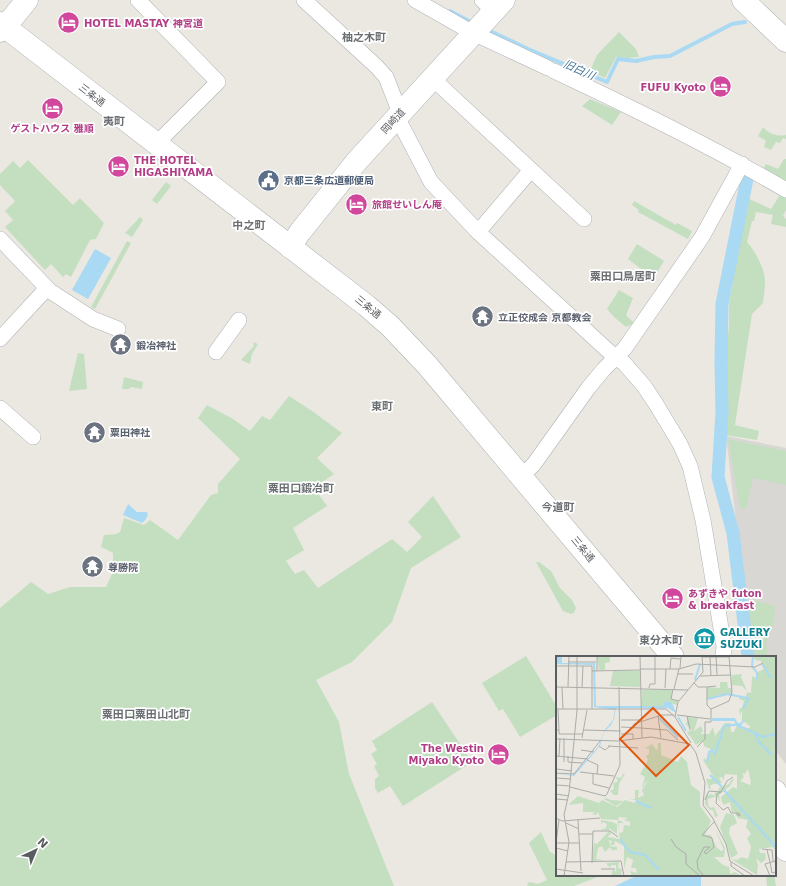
<svg xmlns="http://www.w3.org/2000/svg" width="786" height="886" viewBox="0 0 786 886" font-family="'DejaVu Sans','Noto Sans JP',sans-serif">
  <rect width="100%" height="100%" fill="#eae8e1"/>
  <path fill="#d9d7d3" d="M726 436 786 448V764L775 750V657H752Z"/>
  <g fill="#c3dfc0">
    <path d="M619 32 636 49 639 57 627 58 616 57 605 78 590 71 597 55Z"/>
    <path d="M590 99 621 112 612 125 582 106Z"/>
    <path d="M763 127C769 134 778 137 786 135V139L783 138 780 143 776 142 771 150 764 147 766 141 758 136Z"/>
    <path d="M784 159H786V180L784 183 762 171 766 164 778 169Z"/>
    <path d="M28 160 73 205 80 198 104 223 96 239 90 240 71 277 66 274 63 277 51 264 45 270 5 227 13 220 5 211 15 201 0 185V174L13 161 20 168Z"/>
    <path d="M166 182 171 186 157 204 152 200Z"/>
    <path d="M780 195 786 198V210L783 216 786 219V227L771 224 773 215 756 212 754 221H752L747 242C755 251 764 267 765 280 765 287 764 295 763 303L752 314 735 425 759 431 757 440 725 435 726 390 724 378 729 326V303L732 288 742 212 747 198 771 209Z"/>
    <path d="M634 201 676 225 677 223 692 231 688 239 638 212 639 210 632 205Z"/>
    <path d="M140 217 143 220 132 237 125 233Z"/>
    <path d="M127 241 131 243 95 309 91 307Z"/>
    <path d="M637 244 664 261 655 276 645 272 628 259Z"/>
    <path d="M619 290 633 298 626 315 634 323 626 327 614 317 607 309Z"/>
    <path d="M253 342 258 344 252 354 250 364 241 360 254 346Z"/>
    <path d="M78 353 84 354 87 389 69 391Z"/>
    <path d="M124 377 143 382 142 389 131 387 129 389H122Z"/>
    <path d="M289 396 312 411 342 433 317 458 334 474 314 488 327 506 293 528 304 550 286 561 295 574 304 570 318 588 392 539 407 552 422 537 408 522 433 496 461 537 411 568 392 622 352 662 316 680 339 722 349 774 394 886H0V608L31 582 48 594 70 587H106L113 572V553L101 547 104 535 116 534 120 532 124 518 144 525 150 520 178 540 211 495 218 493V484L240 459 198 418 207 405 233 419 250 431 262 416 270 420Z"/>
    <path d="M728 439 786 451V485L753 478 746 509 740 508Z"/>
    <path d="M536 562H539L551 571 560 588 572 600 576 608 574 613 571 614 563 611Z"/>
    <path d="M752 600 775 606 774 622 766 643 768 656 766 657H755L748 602Z"/>
    <path d="M526 656 557 707V715L520 737 503 709 499 711 482 683Z"/>
    <path d="M432 702 472 762 403 806 390 786 378 793 375 788V779L379 776 374 766 377 764 371 754 377 750 372 741Z"/>
    <path d="M541 832 550 852 557 856V875H603L574 886H527L529 882 538 884 547 880 529 843Z"/>
    <path d="M766 875H774L776 886H767Z"/>
  </g>
  <g fill="#a9d9f3">
    <path d="M95 249 111 258 88 299 72 290Z"/>
    <path d="M128 504 137 512H147C149 516 146 520 142 523L123 515Z"/>
    <path d="M641 875H701V886H615L636 876Z"/>
  </g>
  <g fill="none" stroke-linecap="round" stroke-linejoin="round">
    <g stroke="#a9d9f3" stroke-width="4">
      <path d="M450 11 471 22"/>
      <path d="M492 32 528 49 607 82 618 59 636 61 654 57 670 56 732 24 745 22"/>
    </g>
    <path stroke="#a9d9f3" stroke-width="13" d="M748 656 733 533 718 477 722 412 721 362 722 304 748 174"/>
    <defs>
      <g id="street">
        <path d="M138 0 218 82 156 144"/>
        <path d="M304 0 376 66 386 77 400 113"/>
        <path d="M415 0 473 33 548 68"/>
        <path d="M482 0 493 11"/>
        <path d="M554 71C633 108 711 146 786 190"/>
        <path d="M432 78 584 219"/>
        <path d="M397 117 431 182 478 232 615 357 624 363 644 386 656 404 680 444 690 466 703 520 724 646 723 657"/>
        <path d="M478 232 530 171"/>
        <path d="M0 239 50 291 93 319 118 329"/>
        <path d="M0 339 47 288"/>
        <path d="M216 352 239 320"/>
        <path d="M0 408 33 437"/>
        <path d="M522 476 534 464 589 387 604 369 625 348 702 237 742 164"/>
      </g>
      <g id="secondary">
        <path d="M743 0 786 41"/>
        <path d="M0 23 367 306 390 326 427 365 673 657"/>
        <path d="M0 31 5 27 27 0"/>
        <path d="M290 247 300 232 357 161 504 0"/>
        <path d="M775 791 786 813"/>
        <path d="M775 821 786 850"/>
      </g>
    </defs>
    <use href="#street" stroke="#afb2b5" stroke-width="16"/>
    <use href="#secondary" stroke="#aeb1b5" stroke-width="23"/>
    <use href="#street" stroke="#fff" stroke-width="15"/>
    <use href="#secondary" stroke="#fff" stroke-width="22"/>
  </g>
  <defs>
    <symbol id="hotel-disc" viewBox="-11 -11 22 22"><circle r="9.5" fill="#d1479c" stroke="#fff"/><path d="M-6-4.5h1.5V1H6V5H4.5V3h-9V5H-6ZM-4 0a1.8 1.8 0 1 1 3.6 0ZM.5 0V-2.5h3Q6-2.5 6 0Z" fill="#fff"/></symbol>
    <symbol id="civic-disc" viewBox="-11 -11 22 22"><circle r="9.5" fill="#5c6f8a" stroke="#fff"/><path d="M-.6-6.5H3V-4.5H.6V-3L4-1V1h2V6H-6V1h2V-1L-.6-3ZM-1.2 2.5V6h2.4V2.5Z" fill="#fff"/></symbol>
    <symbol id="temple-disc" viewBox="-11 -11 22 22"><circle r="9.5" fill="#6b7280" stroke="#fff"/><path d="M0-6L5-2H3V0L6.5 2.5H4V6H1.5V3h-3V6H-4V2.5H-6.5L-3 0V-2H-5Z" fill="#fff"/></symbol>
    <symbol id="museum-disc" viewBox="-11 -11 22 22"><circle r="9.5" fill="#0f9aa8" stroke="#fff"/><path d="M0-6L6-3V-2H-6V-3ZM-5-1h2V3h-2ZM-1-1h2V3h-2ZM3-1h2V3H3ZM-6 4H6V6H-6Z" fill="#fff"/></symbol>
  </defs>
  <g fill-rule="evenodd">
    <use href="#hotel-disc" x="56" y="10" width="25" height="25"/>
    <use href="#hotel-disc" x="708" y="74" width="25" height="25"/>
    <use href="#hotel-disc" x="40" y="96" width="25" height="25"/>
    <use href="#hotel-disc" x="106" y="154" width="25" height="25"/>
    <use href="#civic-disc" x="256" y="168" width="25" height="25"/>
    <use href="#hotel-disc" x="344" y="192" width="25" height="25"/>
    <use href="#temple-disc" x="470" y="304" width="25" height="25"/>
    <use href="#temple-disc" x="108" y="332" width="25" height="25"/>
    <use href="#temple-disc" x="82" y="420" width="25" height="25"/>
    <use href="#temple-disc" x="80" y="554" width="25" height="25"/>
    <use href="#hotel-disc" x="660" y="586" width="25" height="25"/>
    <use href="#museum-disc" x="692" y="626" width="25" height="25"/>
    <use href="#hotel-disc" x="486" y="742" width="25" height="25"/>
  </g>
  <g text-anchor="middle" dominant-baseline="central" stroke-width="3.5" stroke-linejoin="round" paint-order="stroke">
    <g font-size="10" font-weight="bold" fill="#b23c85" stroke="#fff" text-anchor="start">
      <text x="84" y="23">HOTEL MASTAY 神宮道</text>
      <text x="706" y="87" text-anchor="end">FUFU Kyoto</text>
      <text x="52" y="128" text-anchor="middle">ゲストハウス 雅順</text>
      <text x="134" y="160">THE HOTEL<tspan x="134" dy="12">HIGASHIYAMA</tspan></text>
      <text x="372" y="204">旅館せいしん庵</text>
      <text x="688" y="593">あずきや futon<tspan x="688" dy="12">&amp; breakfast</tspan></text>
      <text x="484" y="748" text-anchor="end">The Westin<tspan x="484" dy="12">Miyako Kyoto</tspan></text>
    </g>
    <g font-size="10" fill="#5a5d60" stroke="#fff">
      <text transform="translate(92 95) rotate(38)">三条通</text>
      <text transform="translate(393 121) rotate(-48)">岡崎道</text>
      <text transform="translate(368 307) rotate(39)">三条通</text>
      <text transform="translate(583 549) rotate(50)">三条通</text>
    </g>
    <g font-size="10" font-weight="bold" fill="#4e5e75" stroke="#fff" text-anchor="start">
      <text x="284" y="180">京都三条広道郵便局</text>
    </g>
    <g font-size="10" font-weight="bold" fill="#5b616d" stroke="#fff" text-anchor="start">
      <text x="498" y="317">立正佼成会 京都教会</text>
      <text x="136" y="345">鍛冶神社</text>
      <text x="110" y="432">粟田神社</text>
      <text x="108" y="567">尊勝院</text>
    </g>
    <g font-size="10" font-weight="bold" fill="#0d838f" stroke="#fff" text-anchor="start">
      <text x="720" y="632">GALLERY<tspan x="720" dy="12">SUZUKI</tspan></text>
    </g>
    <g font-size="11" font-weight="bold" fill="#6b6f72" stroke="#fff">
      <text x="364" y="37">柚之木町</text>
      <text x="114" y="121">夷町</text>
      <text x="249" y="225">中之町</text>
      <text x="623" y="276">粟田口鳥居町</text>
      <text x="382" y="406">東町</text>
      <text x="301" y="488">粟田口鍛冶町</text>
      <text x="558" y="507">今道町</text>
      <text x="661" y="640">東分木町</text>
      <text x="146" y="714">粟田口粟田山北町</text>
    </g>
    <g font-size="11" font-style="italic" fill="#47769a" stroke="#fff">
      <text transform="translate(579 70) rotate(24)">旧白川</text>
    </g>
  </g>
  <g transform="translate(556 656)">
    <rect width="220" height="220" fill="#eae8e1"/>
    <path d="M41 0H54V6L49 7V14H43ZM198 0H220V196L217 191 203 193 204 197H209L210 203 205 207 200 202 202 209 201 219 175 203 181 204 186 201 192 203 195 191 191 182 195 178 190 171 192 164 182 162 178 155 176 157 174 146 168 149 166 146 165 141 177 131 181 133V119L169 118 167 125 166 121 163 122 166 127 157 128 154 130 155 133H153L150 123H159L147 104 149 102 151 106 153 97 156 95 159 99 160 96 148 90 147 85 140 89 134 80 136 78 133 80 131 76 136 74 130 68 132 61 142 62 138 75 145 70 147 75 144 78H153L157 71 159 80 169 67H174L175 76H178L181 69 187 72 190 70 189 73 194 75 190 73 195 71 186 64V54L184 59 183 53 186 52 188 45 183 43V41H190L191 36 195 37 196 20 200 22 202 16 208 13 205 5 199 4ZM192 113 195 127 194 129 184 125 188 121 186 117 189 118ZM57 15H84V31L54 30ZM186 18 185 21 191 35 186 30 176 29V19ZM164 26H171L172 32H176V38L151 43V31L164 32ZM86 34H116L115 44H122L121 49 109 45 107 50H86ZM102 87H105V99L122 106 125 100 131 106 135 129 144 136V150L155 165 149 179H155L160 191 165 195 168 194 159 173 169 192 168 201H158L167 209 173 211 174 218 179 216 185 220H76L74 215 81 217 80 212H75L77 204 71 201 68 213V190L59 185 58 189H54L56 185 53 184 54 190 61 191V194H56L54 191 49 196 46 190 42 192 40 203 48 204 36 205 38 187 41 188 53 175 56 177 51 181 64 183 63 177 67 176 68 169 74 170V166L68 164 72 162 63 161 62 164 67 166 66 170 67 167H63L62 175V164L45 163 42 156 40 159 36 158 39 156H27V147L12 149 22 140 43 147 46 144 61 151 69 144 79 147 80 144H73L79 143V134H83L82 142 88 139 86 134 92 124 89 127 87 131H86L89 121 84 118 92 104 90 100 93 98V93L89 92 96 88 101 95ZM67 118H69L63 128 62 139H58L54 135 58 133 57 126 60 127 62 124 59 121 65 122ZM176 123H178L174 130 163 139 164 146 161 140 152 143V149L155 152 158 151 162 160 159 161 157 154H154L149 148 150 139 151 136 152 140 155 138 160 140 158 137 162 136 163 132 173 128ZM50 142 55 144 67 145 60 150 48 143ZM170 157 178 159 181 167 174 171 173 177 182 198 175 202 164 171ZM45 164 56 166 54 173 56 166 61 168V178L53 172V174H44L50 172 51 168 47 166 45 168ZM63 206 62 212 66 213 65 219 68 220H55L57 213 60 216V209H55L54 212 50 207Z" fill="#c3dfc0" fill-rule="evenodd"/>
    <path d="M0 0H6V7H39L40 50H107L109 45 116 47 120 57 112 52H60L58 63 55 69 48 76 44 90 18 120 0 118 17 119 43 90 48 75 57 64 59 54 38 51 37 9 0 8Z" fill="#a9d9f3"/>
    <path fill="none" stroke="#a9d9f3" stroke-width="2" d="M197 0 196 10 201 17V25M206 8 215 22M139 24 144 8M152 43 171 38 192 42M187 53 193 42M122 61 130 75M103 62 122 81M156 63H179M156 64H179L181 69 207 81 220 78M198 76 203 86 216 99M151 106 153 96 156 94 159 98 168 70 185 68 188 64M154 119 166 131M168 134 220 191M80 145 95 152M64 183 74 196 89 199 103 214"/>
    <path fill="none" stroke="#acaca9" stroke-width="1" d="M41 0V15M84 0 86 82M160 0 161 19M146 1H173M154 1 155 20M12 6H40M0 10H36V53M124 12 125 0M84 13H123L140 8 199 11 207 7M114 13 115 2 124 3M36 15 84 14M122 18H137M144 20 175 19M138 27 142 31H151M0 31 132 34M6 31 7 53M12 31 13 0M26 31 27 10M93 32 94 28H99V0M109 32 110 13M117 33 115 43 123 45M118 33 123 13M173 45 176 36 173 0M0 53H110L119 61M2 53 3 74M155 53 151 49V31L160 30M121 59 154 63M102 60 105 82M131 60 134 74M65 64H85M90 64 106 59H118M65 71 85 72M77 71 78 68 90 64M85 72 111 74 122 84M0 74H3V78H27M27 74 65 75M65 78H77V83M26 82 31 54M0 83 62 85 95 81 134 88 140 97 149 127 147 149 156 161 170 188 174 205 198 220M135 87 119 61 122 46 147 16 146 0M43 90 49 94 54 90M52 90 82 92M141 91 149 83V66H155V53L173 45M25 94 38 96M0 100 32 103M3 100 4 82M12 100V106L26 107M31 104 42 109 41 118M8 106V82M0 113 16 115M24 116 58 120M0 117 18 118 45 84M37 117V128L53 132M0 122 15 123M0 129 14 130M14 131 49 140 51 138 64 109 63 31M165 136 161 138 160 147 167 154 172 151 175 157H183L184 160 180 158M0 138 13 140M0 143 12 144M149 144 153 135 165 136 171 125 177 121M0 162 6 165 44 162M22 164 25 215M10 167 23 173M23 178H37M115 183 120 191 130 198V208L144 220M0 187 3 164M0 187H24M0 192 12 195M206 193 216 194 217 205M211 194 214 206M10 206 65 205 68 220M175 206V210L189 220M214 206 216 217 220 216M36 207 37 175H54L62 181M0 213 27 217M45 213H59M8 220 13 186 8 159 13 137 21 54V0M148 220 142 213 141 205 148 191H154L148 196 150 198 158 191 156 182 146 179 159 165M214 220 209 208 219 205 220 211"/>
    <path fill="#e15910" fill-opacity="0.15" stroke="#e15910" stroke-width="2" d="M97 52 133 89 100 120 64 83Z"/>
    <rect width="220" height="220" fill="none" stroke="#5a5d60" stroke-width="2"/>
  </g>
  <g transform="translate(36 850) rotate(44)" stroke="#ffffff" stroke-width="3" paint-order="stroke">
  <path d="M0-3L7 15L0 10L-7 15Z" fill="#5a5d60"/>
  <text y="-6" font-size="11" font-weight="bold" text-anchor="middle" fill="#5a5d60">N</text>
  </g>
</svg>
